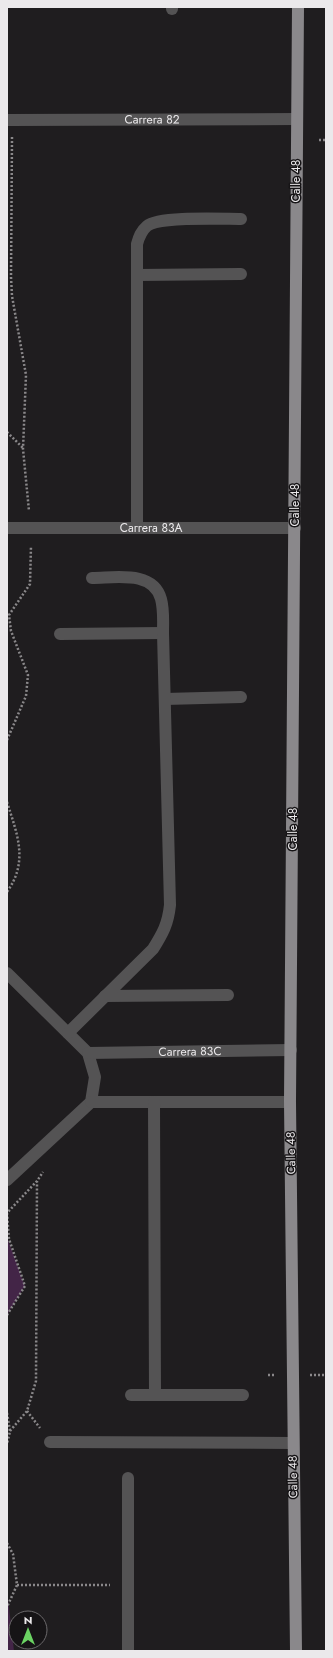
<svg xmlns="http://www.w3.org/2000/svg" width="333" height="1658" viewBox="0 0 333 1658" font-family="Jost,sans-serif">
  <rect width="100%" height="100%" fill="#1f1d1f"/>
  <g fill="#432547">
    <path d="M7 1237 25 1286 7 1315Z"/>
    <path d="M7 1590 14 1651H7Z"/>
  </g>
  <g fill="none" stroke-linecap="round" stroke-linejoin="round">
    <g stroke="#8a888a" stroke-width="2.5" stroke-dasharray="2 2" stroke-linecap="butt">
      <path d="M12 137 11 277 12 296 26 375 23 449 29 511"/>
      <path d="M319 140H326"/>
      <path d="M7 432 23 448"/>
      <path d="M7 740 26 696 28 675 11 631 9 615 30 584 31 546"/>
      <path d="M7 802C17 834 29 861 7 892"/>
      <path d="M7 1315 25 1286 9 1239 7 1213 37 1181 43 1172"/>
      <path d="M268 1375H275"/>
      <path d="M310 1375H326"/>
      <path d="M27 1411 40 1428"/>
      <path d="M7 1413 10 1431 7 1444"/>
      <path d="M10 1431 27 1411 36 1381 37 1181"/>
      <path d="M7 1543 13 1554 17 1585 7 1607"/>
      <path d="M17 1585H110"/>
    </g>
    <g stroke="#545354" stroke-width="12">
      <path d="M172 7V9"/>
      <path id="s1" d="M7 120 297 119"/>
      <path d="M137 275 241 274"/>
      <path id="s2" d="M7 528H295"/>
      <path d="M137 528V244C139 237 141 231 147 226 159 216 222 219 241 219"/>
      <path d="M60 634 163 633"/>
      <path d="M165 699 241 697"/>
      <path d="M7 973 88 1053 95 1077 91 1102 7 1180"/>
      <path d="M105 996 228 995"/>
      <path d="M68 1033 153 949C163 933 168 924 170 905L163 633C163 622 164 610 161 599 153 570 115 578 92 578"/>
      <path id="s3" d="M88 1053 291 1050"/>
      <path d="M91 1102H290"/>
      <path d="M154 1102 155 1395"/>
      <path d="M131 1395H243"/>
      <path d="M50 1442 293 1443"/>
      <path d="M128 1478V1651"/>
    </g>
    <path stroke="#8a888b" stroke-width="12" d="M296 1651 290 1102 298 7"/>
  </g>
  <g text-anchor="middle" dominant-baseline="central" stroke-width="3" stroke-linejoin="round" paint-order="stroke">
    <g font-size="12" fill="#ebe9eb" stroke="#161416">
      <text stroke="none"><textPath href="#s1" startOffset="145">Carrera 82</textPath></text>
      <text transform="translate(296 181) rotate(-90)">Calle 48</text>
      <text transform="translate(295 505) rotate(-90)">Calle 48</text>
      <text stroke="none"><textPath href="#s2" startOffset="144">Carrera 83A</textPath></text>
      <text transform="translate(293 829) rotate(-90)">Calle 48</text>
      <text stroke="none"><textPath href="#s3" startOffset="102">Carrera 83C</textPath></text>
      <text transform="translate(291 1153) rotate(-91)">Calle 48</text>
      <text transform="translate(293 1477) rotate(-91)">Calle 48</text>
    </g>
  </g>
  <rect width="333" height="1658" fill="none" stroke="#ebe9eb" stroke-width="16"/>
  <g transform="translate(28 1630)"><circle r="19" fill="#161416" stroke="#6b696b"/>
  <path d="M0-3L7 15L0 10L-7 15Z" fill="#6bd363"/>
  <text y="-6" font-size="11" font-weight="bold" text-anchor="middle" fill="#ebe9eb">N</text>
  </g>
</svg>
